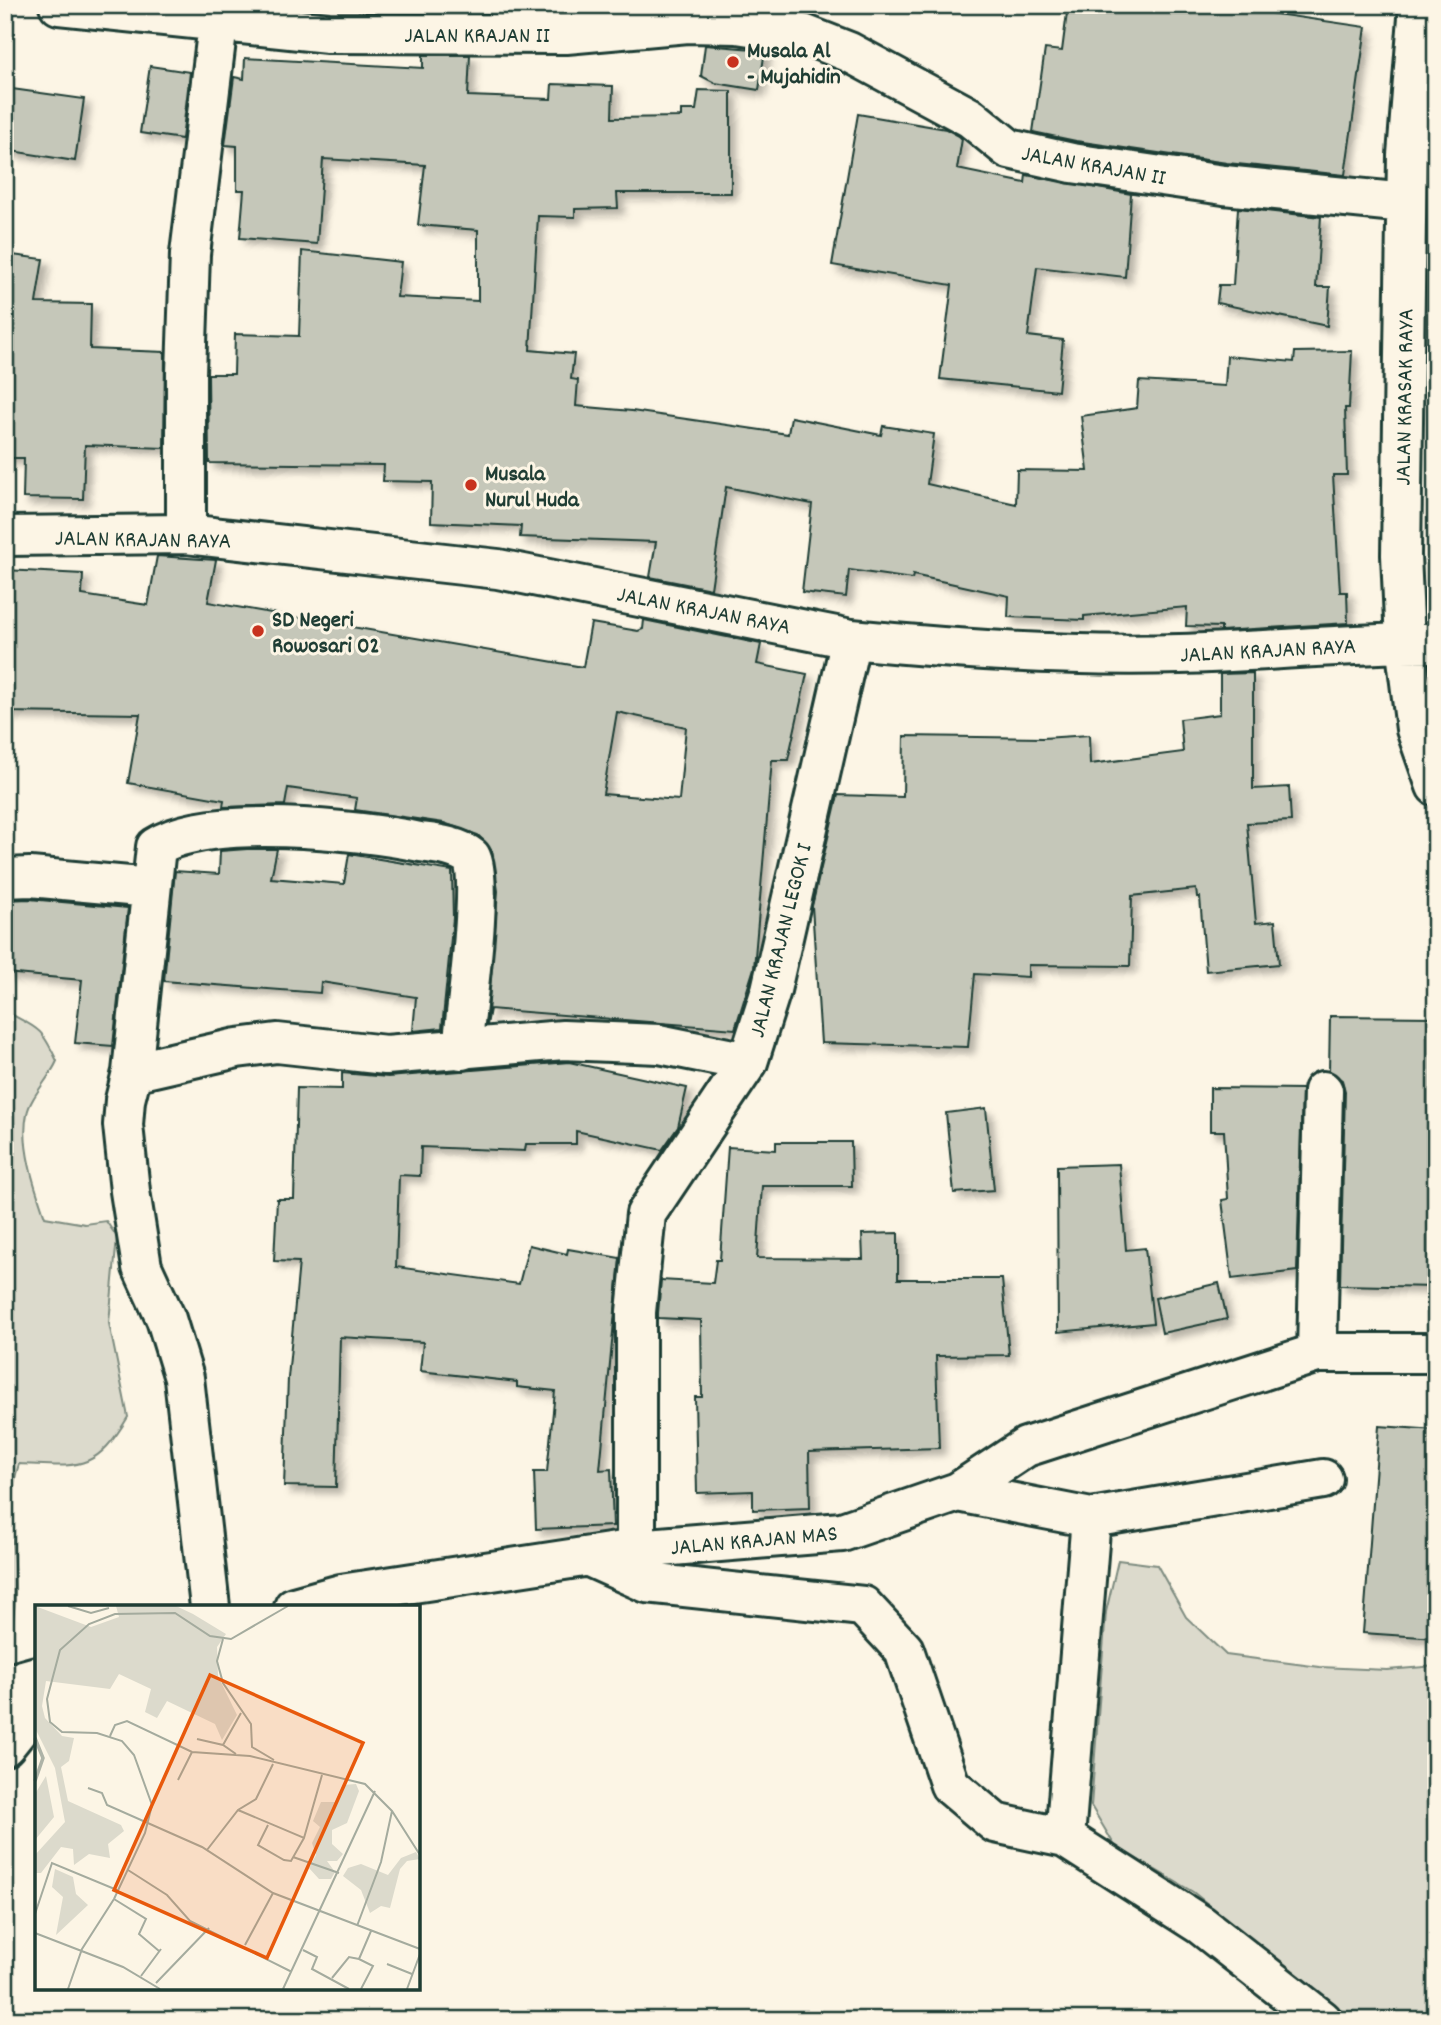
<svg xmlns="http://www.w3.org/2000/svg" width="1441" height="2025" font-family="Dekko,sans-serif">
	<defs>
		<filter id="shadow"><feDropShadow dx="6" dy="6" stdDeviation="3.5" flood-color="#0004"/></filter>
	</defs>
	<rect width="100%" height="100%" fill="#fcf5e5"/>
	<filter id="ink" filterUnits="userSpaceOnUse"><feTurbulence type="fractalNoise" baseFrequency=".0143" numOctaves="2"/><feDisplacementMap in="SourceGraphic" scale="14" xChannelSelector="R" yChannelSelector="G"/><feConvolveMatrix kernelMatrix="1 2 1 2 8 2 1 2 1" color-interpolation-filters="sRGB"/></filter>
	<g filter="url(#ink)">
		<path fill="#dcdacc" stroke="#7e8c80" stroke-width="2" d="M5 1011C38 1029 40 1025 57 1061 50 1078 30 1097 27 1114 20 1145 35 1188 45 1217L85 1224 106 1221 117 1237 109 1323 128 1417C94 1474 77 1466 19 1464 0 1519 24 1574 11 1629L5 1632Z
			M1118 1560 1157 1565 1186 1617 1226 1655 1320 1667 1387 1670 1436 1666V2020H1351L1193 1892 1115 1846 1091 1806 1106 1612Z"/>
		<path fill="#c5c7b9" stroke="#1f3d34" stroke-width="2" fill-rule="evenodd" filter="url(#shadow)" d="M1068 5H1244L1243 9 1366 27 1345 175 1227 163 1076 141 1033 132 1045 49 1062 51Z
			M705 45 765 50 759 90 715 83 701 76Z
			M423 55H470L468 96 551 99 552 84 613 86 612 118 681 117V110H696L699 90 731 91V193H617L618 208 575 209V217L538 216 530 350 574 354 571 379 578 380 576 406 632 411 788 434 791 417 881 435 883 426 934 434 927 484 1016 504 1017 470 1088 471 1081 416 1137 408 1139 381 1225 386 1227 356 1294 362 1295 352 1352 351 1349 408H1345L1347 475H1333L1340 592H1347L1348 623 1221 631V627L1186 626 1187 607 1084 616V620L1008 617 1009 596 913 575 912 579 849 570 846 597 802 592 812 504 726 487 711 589 650 577 656 542 520 537 521 526 431 522 432 482 383 481 384 465 209 463 208 374H234L235 334 299 336 302 251 401 262 397 297 478 301V230L418 225 425 165 323 159 317 244 240 238 244 190H237V146L225 145 234 77 244 79 245 58 423 68Z
			M150 66 190 72 182 139 140 133Z
			M5 88 84 99 75 161 5 150Z
			M858 114 946 129 959 136 962 139 957 169 1025 183 1026 175 1131 194 1125 277 1037 267 1028 336 1063 340 1058 391 940 379 952 285 832 265Z
			M1238 208 1321 217 1316 287H1330L1327 326 1217 303 1219 285H1233Z
			M5 254 43 259 36 303 91 304 90 349 165 352 164 448 85 445 83 499 23 498 24 458H5Z
			M157 556 216 560 208 602 583 667 591 623 638 631 643 629 644 620 761 644 757 664 807 674 788 760H772L754 968 735 1029 490 1009 487 1025 498 891 492 851 478 835 444 823 355 810 357 798 288 788 285 805 223 807 224 800 128 783 140 714 5 712V570L83 574 82 595 148 605ZM617 712 686 727 679 800 603 794Z
			M1253 673V789L1289 787 1291 821 1247 823 1256 923 1275 921 1279 964 1206 971 1200 897H1197L1196 889 1132 896 1130 966 1028 965V977L975 974 968 1047 821 1043 812 906 838 795 903 797 904 736 1043 738 1089 735 1090 764 1183 752 1180 719 1220 714V674Z
			M247 849H277L271 878 344 884 349 854 452 871 453 918 442 1028 413 1031 416 997 321 982 320 993 164 981 175 871 219 874 220 851Z
			M29 899 128 908 113 1046 75 1043 82 980 5 973 6 900Z
			M1330 1016 1436 1017V1287L1340 1285 1345 1091 1342 1080 1329 1071Z
			M569 1062 687 1088 678 1127 662 1150 576 1131V1144H526L525 1151 421 1147 420 1176 399 1175 396 1267 519 1284 529 1245 567 1254 568 1249 620 1258 600 1470 611 1469 613 1526 536 1529 534 1472H547L555 1391 517 1387V1382L420 1371 423 1342 340 1337 336 1487 284 1486 288 1378 299 1262 274 1261 277 1199H294L297 1088 342 1089V1073L388 1077Z
			M1210 1088 1302 1089 1297 1271 1232 1279 1222 1200 1228 1199 1224 1131H1210Z
			M986 1108 994 1190 954 1193 946 1113Z
			M776 1142H851L852 1186H762L757 1258 863 1259 862 1234 898 1233V1279H1002L1009 1355 936 1356 939 1448 809 1452 810 1508 753 1510V1491L697 1493 695 1397H702L701 1320 658 1318V1313L661 1280 713 1283 716 1260H720L728 1147 776 1150Z
			M1119 1164 1126 1250 1145 1248 1153 1323 1058 1332 1057 1166Z
			M1219 1283 1227 1319 1162 1333 1155 1298Z
			M1379 1426 1436 1430V1638L1363 1633Z"/>
		<g fill="none" stroke-linecap="round" stroke-linejoin="round">
			<g stroke="#1f3d34" stroke-width="44">
				<path id="minor" d="M59 5 328 33 566 34 688 23 737 24 803 34 849 52 971 118 1009 149 1072 163 1224 185 1406 203
					M1419 5 1407 155 1401 555 1405 643 1416 729 1436 786
					M186 534V373L190 254 218 24
					M5 536 186 534 498 569 851 639C960 650 1071 657 1180 654 1266 652 1351 642 1436 643
					M5 878 30 877 151 888
					M132 1072 156 847C206 813 361 830 420 842 436 844 458 846 471 857 485 882 465 1014 462 1050
					M1317 1353 1323 1091
					M958 1492 1091 1518 1323 1479
					M636 1549V1312L646 1214 748 1062 771 990 851 639
					M589 1557 647 1583 863 1606 904 1650 950 1785 995 1823 1065 1838 1201 1925 1322 2020
					M210 1607 184 1378 166 1319 142 1267 130 1191 123 1125 125 1100 132 1072 237 1048 277 1043 386 1055 563 1040 659 1044 748 1062
					M294 1607 341 1594 636 1549 842 1532 958 1492 1026 1447 1317 1353H1436
					M5 1685 37 1676
					M5 1746 37 1706
					M1065 1838 1091 1518"/>
			</g>
			<use href="#minor" stroke="#fcf5e5" stroke-width="38"/>
		</g>
	</g>
	<g fill="#c8321e" stroke="#fcf5e5" stroke-width="2.5">
		<circle cx="733" cy="62" r="7"/>
		<circle cx="471" cy="485" r="7"/>
		<circle cx="258" cy="631" r="7"/>
	</g>
	<g text-anchor="middle" stroke-width="6" stroke-linejoin="round" paint-order="stroke">
		<g font-size="23" fill="#1f3d34" stroke="#fcf5e5">
			<text x="477" y="42">JALAN KRAJAN II</text>
			<text transform="translate(1094 164) rotate(10)" y="8">JALAN KRAJAN II</text>
			<text transform="translate(1403 397) rotate(-89)" y="8">JALAN KRASAK RAYA</text>
			<text transform="translate(143 538) rotate(1)" y="8">JALAN KRAJAN RAYA</text>
			<text transform="translate(704 609) rotate(11)" y="8">JALAN KRAJAN RAYA</text>
			<text transform="translate(1268 649) rotate(-3)" y="8">JALAN KRAJAN RAYA</text>
			<text transform="translate(779 940) rotate(-76)" y="8">JALAN KRAJAN LEGOK I</text>
			<text transform="translate(754 1539) rotate(-5)" y="8">JALAN KRAJAN MAS</text>
		</g>
		<g font-size="23" font-weight="bold" fill="#1f3d34" stroke="#fcf5e5" text-anchor="start">
			<text x="747" y="57">Musala Al<tspan x="747" dy="26">- Mujahidin</tspan></text>
			<text x="485" y="480">Musala<tspan x="485" dy="26">Nurul Huda</tspan></text>
			<text x="272" y="626">SD Negeri<tspan x="272" dy="26">Rowosari 02</tspan></text>
		</g>
	</g>
	<g transform="translate(35 1605)">
		<rect width="385" height="385" fill="#fcf5e5"/>
		<path d="M0 1 56 22 84 12 81 1H141L158 9 191 29 182 42 183 71 202 110 187 135 180 119 132 96 122 113 110 107 116 84 84 69 75 84 11 76 7 101 10 113 27 131 39 133 34 156 26 162 33 196 86 220 89 226 73 239 75 253 54 249 39 260 38 244 26 242 6 268H0V250L30 217 20 163 0 123ZM11 171 19 212 0 235V189ZM321 179 324 186 312 218 297 225V239L308 249 302 256H292L300 267 296 274H284L274 263 281 250 277 238 285 222 278 216 286 197H300L308 180ZM381 247 385 254 372 256 365 264 355 303 346 301 335 308 326 285 308 271 313 263 326 259 353 270 366 253ZM20 264 38 272 41 289 53 300 21 330 28 292 17 282Z" fill="#dcdacc"/>
		<path fill="none" stroke="#aeb3a7" stroke-width="3.5" d="M0 133 8 153 0 176"/>
		<path fill="none" stroke="#a4ab9e" stroke-width="2" d="M33 1 56 8 74 3M188 34 182 56 188 78 216 119 217 142 239 155M75 131 80 120 92 116 157 147 215 151 330 179 357 206 385 250M162 134 188 140 201 149M188 140 206 108M143 175 157 147M53 183 67 188 72 200 167 242 238 288 385 344M203 205 269 233 287 170M233 220 223 240 249 255 256 256 269 233M172 245 203 205 221 194 238 159M258 252 304 268M93 265 132 290 155 316 257 367M79 294 111 314 104 329 124 346M0 309 17 258 82 285M322 321 346 257 357 206M0 328 88 362 125 384M210 340 238 288M268 345 282 352 277 364 314 384M324 354 336 326M352 359 377 369M106 371 126 344M297 373 314 352 324 354 338 361 326 384M121 378 174 323M33 384 47 344 79 294 110 228 117 200 99 150 87 136 62 128 27 127 15 117 12 94 25 45 54 19 80 9 140 8 175 31 196 34 253 1M248 384 340 186M372 384 385 349"/>
		<path fill="#e8590c" fill-opacity="0.15" stroke="#e8590c" stroke-width="3.5" d="M175 70 328 138 232 353 79 285Z"/>
		<rect width="385" height="385" fill="none" stroke="#1f3d34" stroke-width="3.5"/>
	</g>
	<rect width="1441" height="2025" fill="none" stroke="#fcf5e5" stroke-width="28"/>
	<rect x="14" y="14" width="1413" height="1997" fill="none" stroke="#1f3d34" stroke-width="2.5" filter="url(#ink)"/>
</svg>
